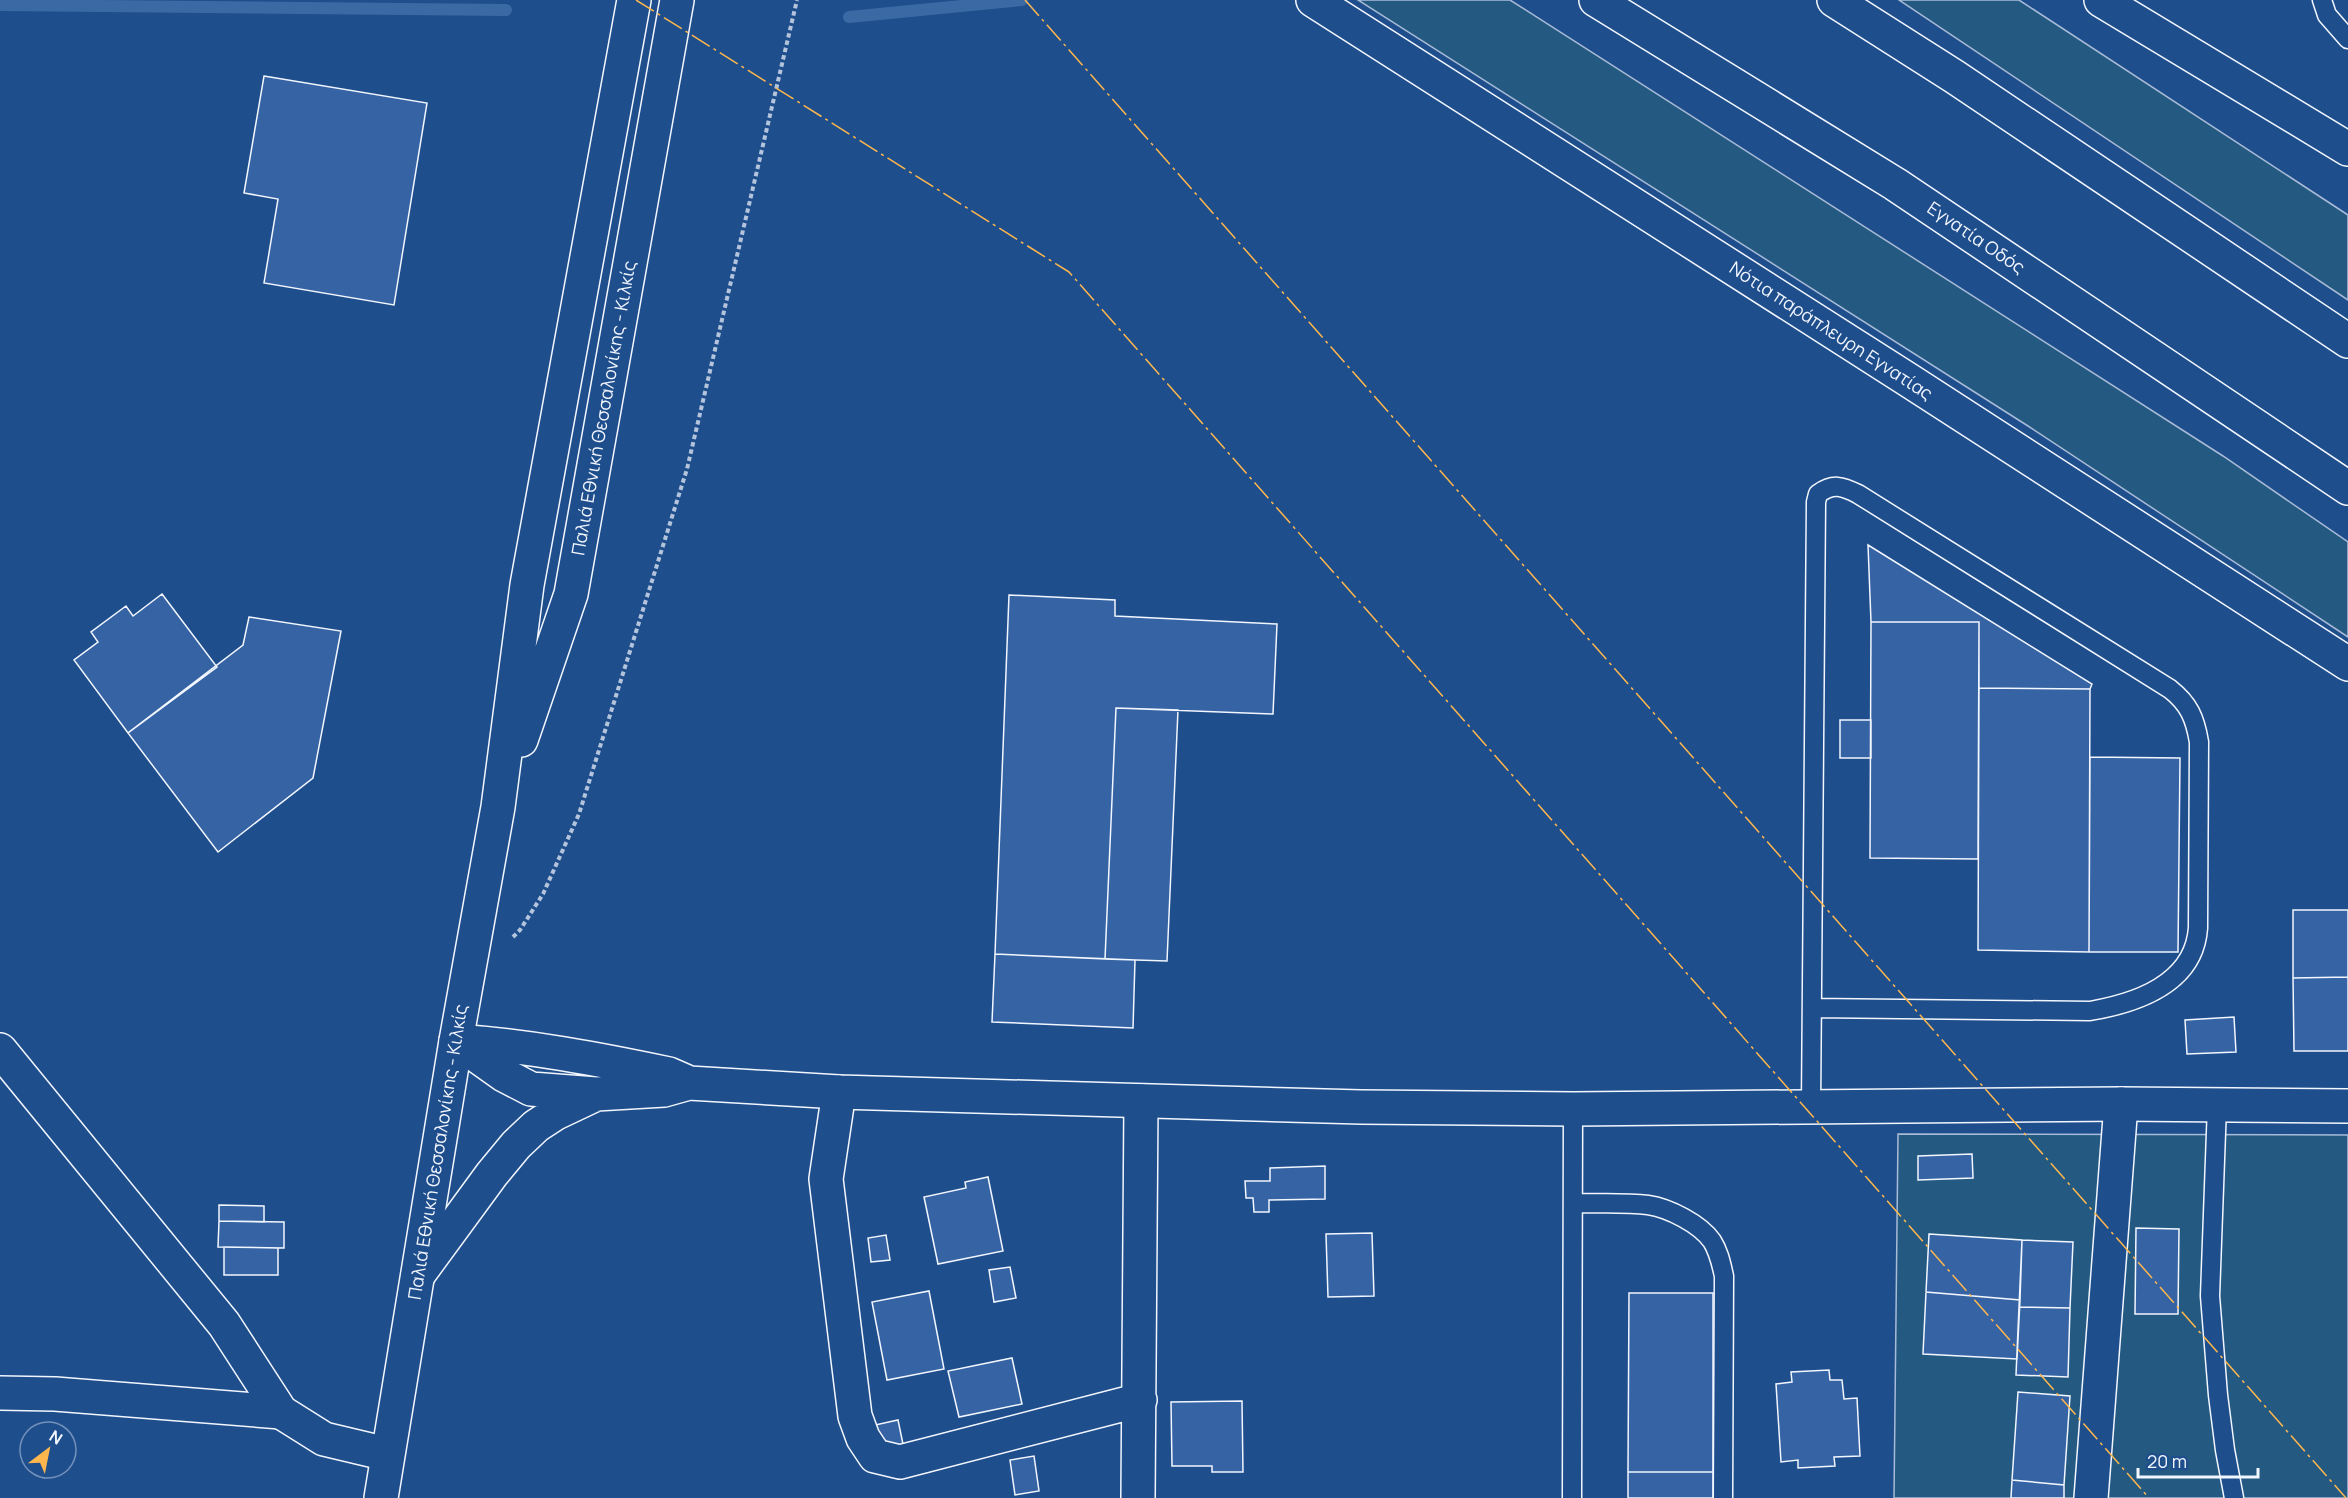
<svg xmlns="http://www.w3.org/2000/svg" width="2348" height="1498" font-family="Manrope,sans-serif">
	<rect width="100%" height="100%" fill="#1f4e8c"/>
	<path fill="#245a82" stroke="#a8bbd7" stroke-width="1.5" d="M1358 0H1510L2223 456 2348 542V637L2028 426Z
		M1899 0H2019L2348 215V300Z
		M1898 1134 2348 1135V1498H1894Z"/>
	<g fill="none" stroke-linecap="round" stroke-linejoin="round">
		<path stroke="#3b69a3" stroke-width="12" d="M0 5 506 10
			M849 17 1022 0"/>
	</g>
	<path fill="#3563a3" stroke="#f2f6ff" stroke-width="1.5" d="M264 76 427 103 394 305 264 283 278 199 244 193Z
		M1868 545 2092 684 2090 689 1979 688V622H1871Z
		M162 594 217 667 128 733 74 660 98 642 91 632 126 606 133 616Z
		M1009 595 1115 600V616L1277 624 1273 714 1116 708 1105 959 995 954Z
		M249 617 341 631 313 778 218 852 128 733 243 645Z
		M1871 622H1979L1978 859 1870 858Z
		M1979 688 2090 689 2089 952 1978 950Z
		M1116 708 1178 710 1167 961 1105 959Z
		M1840 720H1871V758H1840Z
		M2090 757 2180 758 2178 952H2089Z
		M2293 910H2348V977L2293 978Z
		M995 954 1135 960 1133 1028 992 1022Z
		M2348 977V1051H2294L2293 978Z
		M2234 1017 2236 1052 2187 1054 2185 1020Z
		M1972 1154 1973 1178 1918 1180V1156Z
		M1325 1166V1199L1269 1200V1212H1254L1253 1198H1246L1245 1181H1270V1168Z
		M988 1177 1003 1251 938 1264 924 1197 966 1188 965 1182Z
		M219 1205 264 1206V1222L219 1221Z
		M219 1221 284 1222V1248L218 1247Z
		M2136 1228 2179 1229 2178 1314H2135Z
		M1372 1233 1374 1296 1328 1297 1326 1234Z
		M1929 1234 2022 1240 2020 1300 1926 1292Z
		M886 1235 890 1260 871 1262 868 1238Z
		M2022 1240 2073 1242 2070 1308 2019 1307Z
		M224 1247 278 1248V1275H224Z
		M1010 1267 1016 1298 994 1302 989 1270Z
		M929 1291 944 1369 887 1380 872 1302Z
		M1926 1292 2020 1300 2017 1359 1923 1354Z
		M1629 1293H1713V1472H1628Z
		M2019 1307 2070 1308 2068 1377 2016 1375Z
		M1012 1358 1022 1404 959 1417 948 1371Z
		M1829 1370 1830 1380H1842L1844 1399 1857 1398 1860 1456 1834 1457 1835 1466 1798 1468V1460L1781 1462 1776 1384 1792 1382 1791 1372Z
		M2018 1392 2070 1396 2064 1485 2012 1480Z
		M1242 1401 1243 1472H1212V1466H1172L1171 1402Z
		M898 1420 904 1449 881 1454 875 1425Z
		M1034 1456 1039 1491 1015 1495 1010 1460Z
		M1628 1472H1713V1498H1628Z
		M2012 1480 2064 1485V1498H2011Z"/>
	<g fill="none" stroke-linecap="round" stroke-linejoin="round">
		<g stroke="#f2f6ff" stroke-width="21">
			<path id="service" d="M2322 0 2327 15 2348 39
				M2217 1105 2210 1296 2218 1395 2225 1450 2234 1498
				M1811 1106 1816 502 1818 494C1833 483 1842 486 1858 494L2170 689C2189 704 2195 718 2199 742L2198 928C2194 984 2137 1003 2090 1011L1813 1008
				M1573 1203C1598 1204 1624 1202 1648 1205 1669 1208 1700 1224 1712 1241 1719 1252 1721 1263 1724 1276L1723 1498
				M1572 1498 1573 1109"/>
		</g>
		<g stroke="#f2f6ff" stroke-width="36">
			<path id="minor" d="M839 1092 826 1179 855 1416 863 1438 875 1456 900 1462 1140 1400
				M0 1393 55 1394 281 1412
				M1138 1498 1141 1101
				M2091 1498 2121 1104"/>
		</g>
		<g stroke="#f2f6ff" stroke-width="36">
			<path id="tertiary" d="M1313 0 1910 381 2348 664
				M2101 0 2348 149
				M456 1041 504 1075 531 1089 596 1094 664 1090 689 1083 839 1092 1361 1107 1573 1109 2121 1104 2348 1106
				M456 1041C528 1046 598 1059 669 1074L685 1081
				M0 1050 224 1324 281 1412 324 1439 387 1454
				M418 1275 492 1174 516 1145 536 1126 556 1113 594 1095"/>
		</g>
		<g stroke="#f2f6ff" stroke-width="36">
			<path id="secondary" d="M521 740 571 594 677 0
				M381 1498 456 1041 498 807 527 585 634 0"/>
		</g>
		<g stroke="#f2f6ff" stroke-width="36">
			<path id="motorway" d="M1596 0 1895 184 2348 488
				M1834 0 1955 77 2348 341"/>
		</g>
		<path stroke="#b3c4dc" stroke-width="4" stroke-dasharray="4.5 3" stroke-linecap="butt" d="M513 937 520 930 543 894 579 814 687 469 797 0"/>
		<use href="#service" stroke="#1f4e8c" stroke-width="18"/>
		<use href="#minor" stroke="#1f4e8c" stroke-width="33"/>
		<use href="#tertiary" stroke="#1f4e8c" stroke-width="33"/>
		<use href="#secondary" stroke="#1f4e8c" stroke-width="33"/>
		<use href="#motorway" stroke="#1f4e8c" stroke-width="33"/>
		<path stroke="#ffb74d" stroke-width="1.5" stroke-dasharray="21 4.5 3 4.5" stroke-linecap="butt" d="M636 0 1069 272 2149 1498
			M1025 0 2346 1498"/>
	</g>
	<g text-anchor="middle" stroke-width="4.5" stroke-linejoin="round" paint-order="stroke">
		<g font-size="18" fill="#f2f6ff" stroke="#1f4e8c">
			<text transform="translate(1976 238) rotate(34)" y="6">Εγνατία Οδός</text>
			<text transform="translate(1831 331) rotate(33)" y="6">Νότια παράπλευρη Εγνατίας</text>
			<text transform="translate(604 408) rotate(-80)" y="6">Παλιά Εθνική Θεσσαλονίκης - Κιλκίς</text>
			<text transform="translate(438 1152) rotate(-81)" y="6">Παλιά Εθνική Θεσσαλονίκης - Κιλκίς</text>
		</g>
	</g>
	<g transform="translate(48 1450) rotate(32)"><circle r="28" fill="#1f4e8c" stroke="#7391ba" stroke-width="1.5"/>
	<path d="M0-4.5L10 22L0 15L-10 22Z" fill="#ffb74d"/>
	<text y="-9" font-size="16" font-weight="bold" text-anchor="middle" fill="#f2f6ff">N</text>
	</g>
	<path d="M2138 1468v9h120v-9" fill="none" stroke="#f2f6ff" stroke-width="3"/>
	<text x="2147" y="1468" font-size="18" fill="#f2f6ff" stroke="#1f4e8c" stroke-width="4.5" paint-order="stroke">20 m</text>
</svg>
